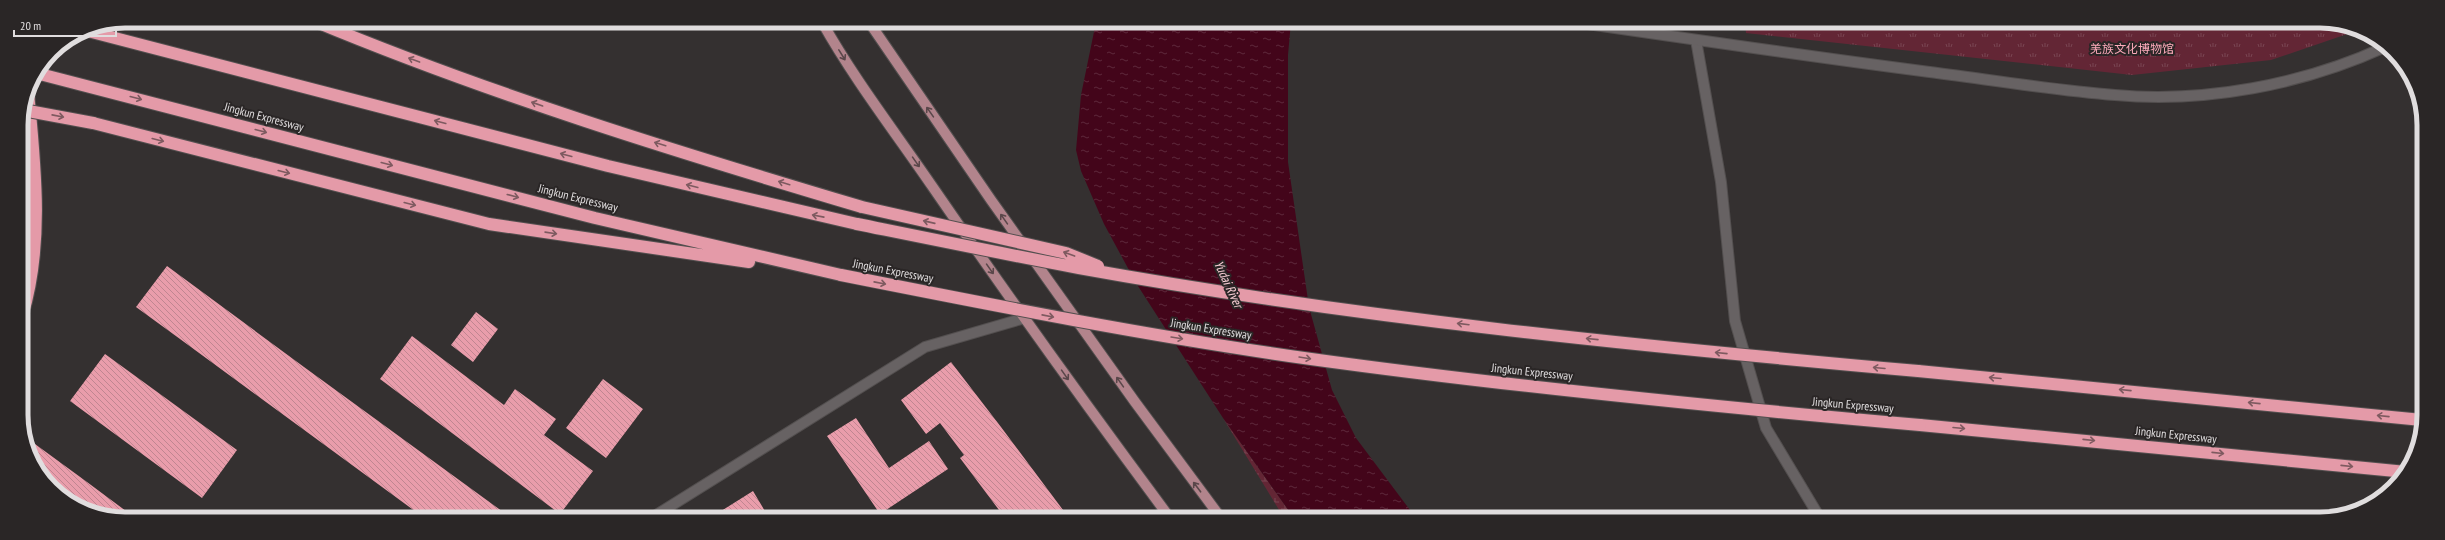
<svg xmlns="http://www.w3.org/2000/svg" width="2445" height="540" font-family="'PT Sans Narrow','Noto Sans SC',sans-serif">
	<defs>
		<pattern id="wetland-marsh" width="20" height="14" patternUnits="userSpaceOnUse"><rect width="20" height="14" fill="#632635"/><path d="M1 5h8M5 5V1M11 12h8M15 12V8" fill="none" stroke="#794552"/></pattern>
		<pattern id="park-tufts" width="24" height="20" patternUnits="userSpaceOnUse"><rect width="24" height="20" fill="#632635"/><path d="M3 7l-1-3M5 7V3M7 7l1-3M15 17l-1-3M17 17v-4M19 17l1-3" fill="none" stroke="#794552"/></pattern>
		<pattern id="water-ripples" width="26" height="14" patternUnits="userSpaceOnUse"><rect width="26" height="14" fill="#43051a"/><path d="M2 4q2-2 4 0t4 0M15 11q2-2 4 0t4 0" fill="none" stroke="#5e293b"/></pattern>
		<pattern id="building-back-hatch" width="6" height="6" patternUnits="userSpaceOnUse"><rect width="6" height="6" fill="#e99dab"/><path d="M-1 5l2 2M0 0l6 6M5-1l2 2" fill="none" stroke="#c08691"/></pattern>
	</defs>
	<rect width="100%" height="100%" fill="#343030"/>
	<path fill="url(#wetland-marsh)" d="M1223 418 1294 518H1284Z"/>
	<path fill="url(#park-tufts)" d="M1745 22 2340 23 2356 31 2271 60 2132 75 1746 33Z"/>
	<path fill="url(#water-ripples)" d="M1096 22H1291L1288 55V162L1309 307 1332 390 1356 438 1416 518H1294L1223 418 1136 283 1104 224 1081 171 1076 150 1081 95Z"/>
	<path fill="url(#building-back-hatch)" d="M167 266 304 367 510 517H423L180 339 136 307Z
		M476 312 498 329 473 362 451 345Z
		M412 336 504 405 515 389 556 419 544 435 593 471 560 514 380 379Z
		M105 354 237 450 202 498 70 401Z
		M951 362 1001 427 1069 518H1005L960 458 964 455 940 423 926 434 901 400Z
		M603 379 643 409 606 458 566 428Z
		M856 418 889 468 929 441 948 469 880 514 827 436Z
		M35 444 87 482 134 517H105L52 489 31 450Z
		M753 491 769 518H710Z
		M943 511 947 518H932Z"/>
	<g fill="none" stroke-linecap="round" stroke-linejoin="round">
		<g stroke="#534f4f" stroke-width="12">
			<path id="minor" d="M1696 40 1721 182 1735 321 1766 428 1820 518
				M653 517 925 347 1025 318"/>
		</g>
		<g stroke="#534f4f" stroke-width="12">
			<path id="tertiary" d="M1574 22C1690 39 1806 56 1922 71 1986 79 2050 90 2115 95 2205 103 2302 85 2385 47"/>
		</g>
		<g stroke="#534f4f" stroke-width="12">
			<path id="primary" d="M822 22C854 79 895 132 932 186 1009 298 1089 409 1170 518
				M869 22 991 200 1135 402 1221 518"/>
		</g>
		<g stroke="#534f4f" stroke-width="14">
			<path id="motorway" d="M314 21C492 95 677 152 862 207
				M84 30 608 166 857 224
				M36 73 595 218 841 275
				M93 123 489 224 749 262
				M22 316C44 245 35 165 28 92
				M1918 371 2422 420
				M1920 425 2406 472"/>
		</g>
		<use href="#minor" stroke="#676263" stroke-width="10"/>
		<use href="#tertiary" stroke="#676263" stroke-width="10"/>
		<use href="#primary" stroke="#b2848c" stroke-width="10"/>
		<use href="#motorway" stroke="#e49aa8" stroke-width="12"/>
		<g stroke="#534f4f" stroke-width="14" stroke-linecap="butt">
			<path id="motorway-bridge" d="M23 110 93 123
				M862 207 1066 253 1098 266
				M857 224C931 239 1004 254 1079 268 1355 318 1637 346 1918 371
				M841 275C997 306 1153 337 1311 359 1513 387 1717 407 1920 425"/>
		</g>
		<use href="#motorway-bridge" stroke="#e49aa8" stroke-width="12"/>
	</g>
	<defs><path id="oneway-shaft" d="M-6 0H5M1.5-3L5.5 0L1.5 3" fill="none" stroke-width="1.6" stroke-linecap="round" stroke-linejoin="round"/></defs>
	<g stroke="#5a474a">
		<use href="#oneway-shaft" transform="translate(842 55) rotate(58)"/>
		<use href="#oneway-shaft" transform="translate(930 112) rotate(-125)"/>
		<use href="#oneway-shaft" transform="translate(916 162) rotate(55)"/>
		<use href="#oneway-shaft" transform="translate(1004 219) rotate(-125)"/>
		<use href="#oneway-shaft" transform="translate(990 269) rotate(55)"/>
		<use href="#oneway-shaft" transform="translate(1065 375) rotate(55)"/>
		<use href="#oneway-shaft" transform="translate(1120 382) rotate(-125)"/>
		<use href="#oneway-shaft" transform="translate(1197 487) rotate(-127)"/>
	</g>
	<g stroke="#7e5a60">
		<use href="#oneway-shaft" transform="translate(414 60) rotate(-160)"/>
		<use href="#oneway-shaft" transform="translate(136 98) rotate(15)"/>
		<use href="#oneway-shaft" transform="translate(537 104) rotate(-161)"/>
		<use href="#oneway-shaft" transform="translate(58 116) rotate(11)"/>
		<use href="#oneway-shaft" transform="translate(440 122) rotate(-165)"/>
		<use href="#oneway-shaft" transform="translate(261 131) rotate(15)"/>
		<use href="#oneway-shaft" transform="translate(158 140) rotate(14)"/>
		<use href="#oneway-shaft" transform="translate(660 144) rotate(-163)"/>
		<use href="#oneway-shaft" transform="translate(566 155) rotate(-165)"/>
		<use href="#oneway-shaft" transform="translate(387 164) rotate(15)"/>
		<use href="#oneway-shaft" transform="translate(284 172) rotate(14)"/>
		<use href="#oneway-shaft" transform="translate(784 183) rotate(-163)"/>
		<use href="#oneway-shaft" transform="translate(692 186) rotate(-166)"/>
		<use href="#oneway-shaft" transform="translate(513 196) rotate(15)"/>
		<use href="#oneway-shaft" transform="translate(410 204) rotate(14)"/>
		<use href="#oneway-shaft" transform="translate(818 216) rotate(-169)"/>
		<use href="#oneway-shaft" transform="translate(929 222) rotate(-167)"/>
		<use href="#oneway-shaft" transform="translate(551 233) rotate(8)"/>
		<use href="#oneway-shaft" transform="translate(1069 254) rotate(-160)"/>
		<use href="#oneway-shaft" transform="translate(880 283) rotate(11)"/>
		<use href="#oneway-shaft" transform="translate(1048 316) rotate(11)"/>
		<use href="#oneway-shaft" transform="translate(1463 324) rotate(-173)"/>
		<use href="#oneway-shaft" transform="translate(1177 338) rotate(9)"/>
		<use href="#oneway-shaft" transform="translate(1592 339) rotate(-174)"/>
		<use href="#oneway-shaft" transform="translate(1721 353) rotate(-174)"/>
		<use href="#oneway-shaft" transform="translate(1305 358) rotate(9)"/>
		<use href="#oneway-shaft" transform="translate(1879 368) rotate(-175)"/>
		<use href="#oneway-shaft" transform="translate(1995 378) rotate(-175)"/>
		<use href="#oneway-shaft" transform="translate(2125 390) rotate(-174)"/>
		<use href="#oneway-shaft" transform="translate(2254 403) rotate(-174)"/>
		<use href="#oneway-shaft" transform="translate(2383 416) rotate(-174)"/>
		<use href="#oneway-shaft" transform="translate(1959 428) rotate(5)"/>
		<use href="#oneway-shaft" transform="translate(2089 440) rotate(6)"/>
		<use href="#oneway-shaft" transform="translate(2218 453) rotate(6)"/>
		<use href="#oneway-shaft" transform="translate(2347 466) rotate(6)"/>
	</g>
	<g text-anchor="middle" stroke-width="4" stroke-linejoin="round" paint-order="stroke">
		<g font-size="12" fill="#feabbb" stroke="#2a2626">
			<text x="2132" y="53">羌族文化博物馆</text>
		</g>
		<g font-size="12" fill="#e0ddde" stroke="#2a2626">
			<text transform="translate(264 117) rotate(15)" y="4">Jingkun Expressway</text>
			<text transform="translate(578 198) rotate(14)" y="4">Jingkun Expressway</text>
			<text transform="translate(893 271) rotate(11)" y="4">Jingkun Expressway</text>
			<text transform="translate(1211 329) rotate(9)" y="4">Jingkun Expressway</text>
			<text transform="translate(1532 372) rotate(6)" y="4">Jingkun Expressway</text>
			<text transform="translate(1853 405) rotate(5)" y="4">Jingkun Expressway</text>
			<text transform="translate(2176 435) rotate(6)" y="4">Jingkun Expressway</text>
		</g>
		<g font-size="13" font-style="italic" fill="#f8cdd4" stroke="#2a2626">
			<text transform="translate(1229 284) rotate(65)" y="5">Yudai River</text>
		</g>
	</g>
	<path d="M0 0H2445V540H0ZM125 28H2320A97 97 0 0 1 2417 125V415A97 97 0 0 1 2320 512H125A97 97 0 0 1 28 415V125A97 97 0 0 1 125 28Z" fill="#2a2626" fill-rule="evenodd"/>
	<path fill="none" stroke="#e0ddde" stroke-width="5" d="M125 28H2320A97 97 0 0 1 2417 125V415A97 97 0 0 1 2320 512H125A97 97 0 0 1 28 415V125A97 97 0 0 1 125 28Z"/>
	<path d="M14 30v6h102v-6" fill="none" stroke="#e0ddde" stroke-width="2"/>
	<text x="20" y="30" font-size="12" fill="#e0ddde" stroke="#2a2626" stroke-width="3" paint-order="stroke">20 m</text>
</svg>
